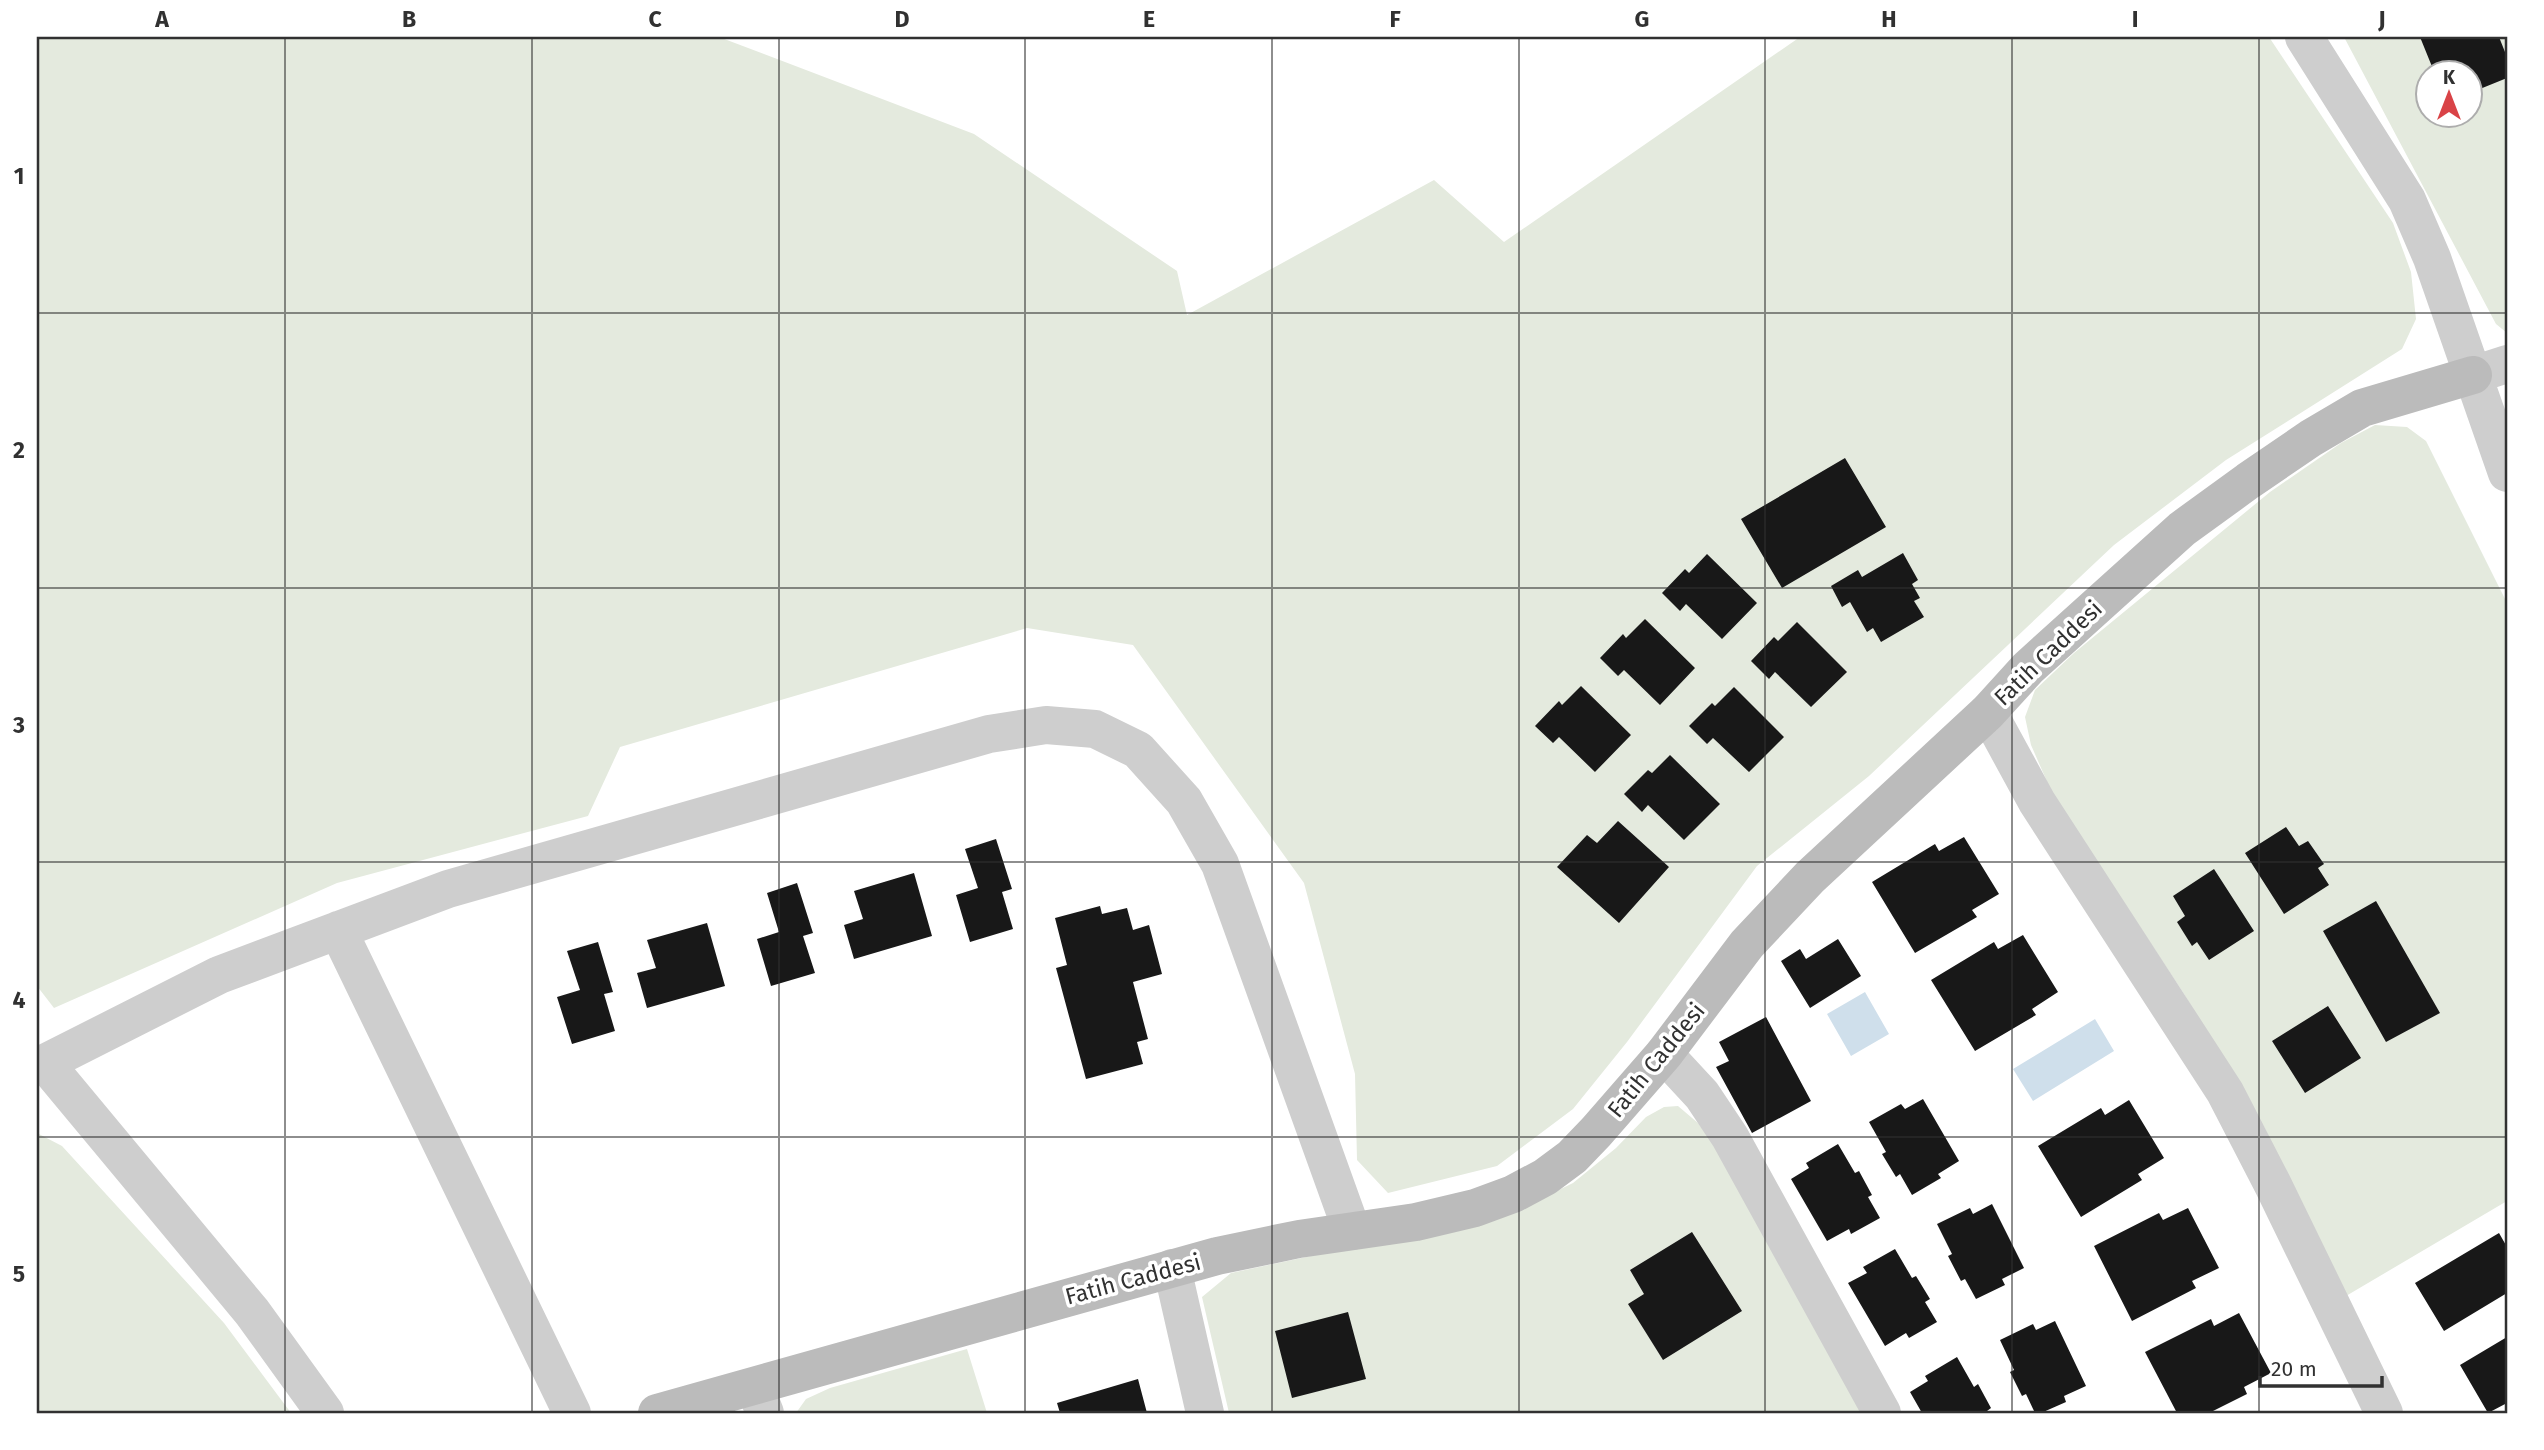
<svg xmlns="http://www.w3.org/2000/svg" width="2544" height="1450" font-family="'Fira Sans',sans-serif">
	<rect width="100%" height="100%" fill="#fff"/>
	<path fill="#e4eade" fill-rule="evenodd" d="M37 37H719L974 134 1177 271 1187 315 1434 180 1504 242 1800 37H2269L2393 223 2411 272 2416 319 2402 349 2226 460 2114 545 1869 776 1757 866 1627 1042 1573 1109 1497 1166 1388 1193 1357 1160 1355 1074 1304 883 1133 645 1027 628 620 747 588 816 337 883 54 1008 37 986Z
		M2344 37H2507V333L2496 324ZM2428 74H2470V116H2428Z
		M2375 425 2407 427 2426 441 2507 603V1201L2346 1296 2264 1127 2184 994 2052 793 2031 745 2025 717 2035 690 2074 653 2270 492 2341 443Z
		M1678 1106 1698 1123 1719 1151 1862 1413H1229L1202 1297 1231 1273 1512 1213 1573 1183 1616 1148 1646 1117 1664 1107Z
		M37 1133 62 1146 224 1323 291 1413H37Z
		M967 1349 987 1413H796L806 1399 830 1388Z"/>
	<path fill="#cfdfeb" d="M1865 992 1889 1034 1851 1056 1827 1014Z
		M2095 1019 2114 1051 2033 1101 2013 1069Z"/>
	<path fill="#181818" d="M2420 37H2499L2507 57V78L2470 93V74H2435Z
		M1845 458 1886 527 1782 588 1741 519Z
		M1903 553 1918 580 1912 584 1920 598 1914 601 1924 617 1881 642 1873 628 1867 632 1850 602 1842 607 1831 586 1858 570 1862 577Z
		M1707 554 1757 603 1722 639 1686 604 1680 611 1662 593 1685 569 1689 573Z
		M1645 619 1695 668 1660 705 1624 670 1618 676 1600 658 1623 634 1626 638Z
		M1797 622 1847 672 1811 707 1775 672 1769 679 1751 661 1774 637 1778 641Z
		M1581 686 1631 735 1595 772 1559 737 1553 743 1535 726 1559 701 1562 705Z
		M1734 687 1784 737 1749 772 1713 738 1707 744 1689 726 1712 703 1715 706Z
		M1670 755 1720 804 1684 840 1648 805 1642 812 1624 794 1648 770 1652 773Z
		M1618 821 1669 867 1619 923 1557 867 1587 835 1597 843Z
		M2286 827 2299 846 2308 841 2324 864 2318 868 2329 885 2284 914 2245 853Z
		M1964 837 1999 894 1972 910 1977 917 1915 953 1872 882 1935 844 1939 851Z
		M996 839 1012 889 1002 892 1013 929 970 942 956 895 978 888 965 849Z
		M2214 869 2254 931 2209 960 2197 942 2192 946 2177 922 2185 916 2173 896Z
		M914 873 932 936 854 959 844 925 863 919 854 891Z
		M797 883 813 933 803 936 815 973 771 986 757 939 779 932 767 893Z
		M2376 901 2440 1013 2386 1042 2323 931Z
		M1100 906 1102 914 1127 908 1133 930 1149 925 1162 974 1133 982 1148 1039 1137 1042 1143 1064 1086 1079 1056 968 1067 965 1055 918Z
		M707 923 725 986 647 1008 637 973 656 968 647 940Z
		M2023 935 2058 992 2032 1009 2036 1015 1975 1051 1931 980 1994 942 1998 949Z
		M1838 939 1861 976 1810 1008 1781 961 1800 949 1806 959Z
		M598 942 613 992 604 994 615 1031 572 1044 557 997 580 990 567 951Z
		M2328 1006 2361 1058 2305 1093 2272 1041Z
		M1766 1017 1811 1101 1752 1133 1716 1067 1729 1061 1719 1042Z
		M1923 1099 1959 1161 1938 1174 1941 1178 1912 1195 1900 1174 1896 1177 1882 1154 1886 1152 1869 1122 1901 1104 1905 1109Z
		M2129 1100 2164 1158 2138 1174 2142 1180 2081 1217 2038 1146 2101 1108 2105 1115Z
		M1838 1144 1855 1173 1859 1171 1872 1195 1868 1197 1880 1218 1851 1234 1849 1229 1827 1241 1791 1179 1809 1168 1806 1163Z
		M1992 1204 2024 1268 2002 1279 2005 1285 1976 1299 1965 1279 1961 1281 1948 1256 1952 1254 1937 1224 1970 1208 1973 1214Z
		M2188 1208 2219 1268 2192 1281 2196 1288 2132 1321 2094 1246 2159 1213 2163 1220Z
		M1692 1232 1742 1311 1663 1360 1628 1304 1644 1294 1630 1270Z
		M2499 1233 2507 1247V1293L2444 1331 2415 1283Z
		M1895 1249 1912 1278 1916 1276 1930 1299 1925 1302 1937 1322 1909 1338 1906 1333 1885 1346 1848 1283 1867 1273 1863 1267Z
		M1348 1312 1366 1379 1292 1398 1275 1331Z
		M2239 1313 2271 1373 2244 1387 2247 1394 2209 1413H2177L2145 1352 2211 1319 2214 1326Z
		M2055 1321 2086 1386 2064 1396 2066 1402 2041 1413H2035L2026 1394 2022 1396 2010 1372 2014 1370 2000 1340 2033 1324 2036 1330Z
		M2507 1337V1403L2488 1413 2460 1365Z
		M1957 1357 1974 1387 1978 1384 1991 1408 1987 1411 1988 1413H1922L1910 1392 1928 1381 1925 1376Z
		M1138 1379 1147 1413H1060L1057 1403Z"/>
	<g fill="none" stroke-linecap="round" stroke-linejoin="round">
		<path stroke="#cecece" stroke-width="38" d="M2304 37 2407 200 2432 258 2507 473
			M2473 375 2507 364
			M1988 712 2037 802 2225 1092 2273 1185 2384 1413
			M338 930 572 1413
			M1664 1054 1702 1095 1730 1137 1882 1413
			M1172 1268 1205 1413
			M755 1388 765 1413
			M325 1413 252 1312 45 1063 219 975 448 889 989 734 1046 725 1095 729 1138 750 1184 801 1220 864 1352 1231"/>
		<path stroke="#bbb" stroke-width="38" d="M657 1413 1217 1256 1299 1239 1416 1222 1475 1208 1513 1194 1545 1177 1572 1157 1596 1132 1664 1054 1747 944 1810 877 1988 712 2028 668 2182 529 2248 481 2311 438 2362 408 2473 375"/>
	</g>
	<path fill="none" stroke="#313131" stroke-width="2" stroke-opacity="0.55" d="M285 37V1413M532 37V1413M779 37V1413M1025 37V1413M1272 37V1413M1519 37V1413M1765 37V1413M2012 37V1413M2259 37V1413M37 313H2507M37 588H2507M37 862H2507M37 1137H2507"/>
	<g text-anchor="middle" stroke-width="7" stroke-linejoin="round" paint-order="stroke">
		<g font-size="23" fill="#313131" stroke="#fff">
			<text transform="translate(2048 653) rotate(-44)" y="8">Fatih Caddesi</text>
			<text transform="translate(1656 1060) rotate(-51)" y="8">Fatih Caddesi</text>
			<text transform="translate(1133 1279) rotate(-15)" y="8">Fatih Caddesi</text>
		</g>
	</g>
	<rect width="2544" height="1450" fill="none" stroke="#ffffff" stroke-width="77"/>
	<g transform="translate(2449 94)"><circle r="33" fill="#ffffff" stroke="#adadad" stroke-width="2"/>
	<path d="M0-5L12 26L0 18L-12 26Z" fill="#d94347"/>
	<text y="-10" font-size="19" font-weight="bold" text-anchor="middle" fill="#313131">K</text>
	</g>
	<path d="M2260 1376v10h122v-10" fill="none" stroke="#313131" stroke-width="3.5"/>
	<text x="2271" y="1376" font-size="21" fill="#313131" stroke="#ffffff" stroke-width="5" paint-order="stroke">20 m</text>
	<rect x="38" y="38" width="2468" height="1374" fill="none" stroke="#313131" stroke-width="2.5"/>
	<g font-size="23" text-anchor="middle" font-weight="bold" fill="#313131">
		<text x="162" y="27">A</text>
		<text x="409" y="27">B</text>
		<text x="655" y="27">C</text>
		<text x="902" y="27">D</text>
		<text x="1149" y="27">E</text>
		<text x="1395" y="27">F</text>
		<text x="1642" y="27">G</text>
		<text x="1889" y="27">H</text>
		<text x="2135" y="27">I</text>
		<text x="2382" y="27">J</text>
		<text x="19" y="184">1</text>
		<text x="19" y="458">2</text>
		<text x="19" y="733">3</text>
		<text x="19" y="1008">4</text>
		<text x="19" y="1282">5</text>
	</g>
</svg>
